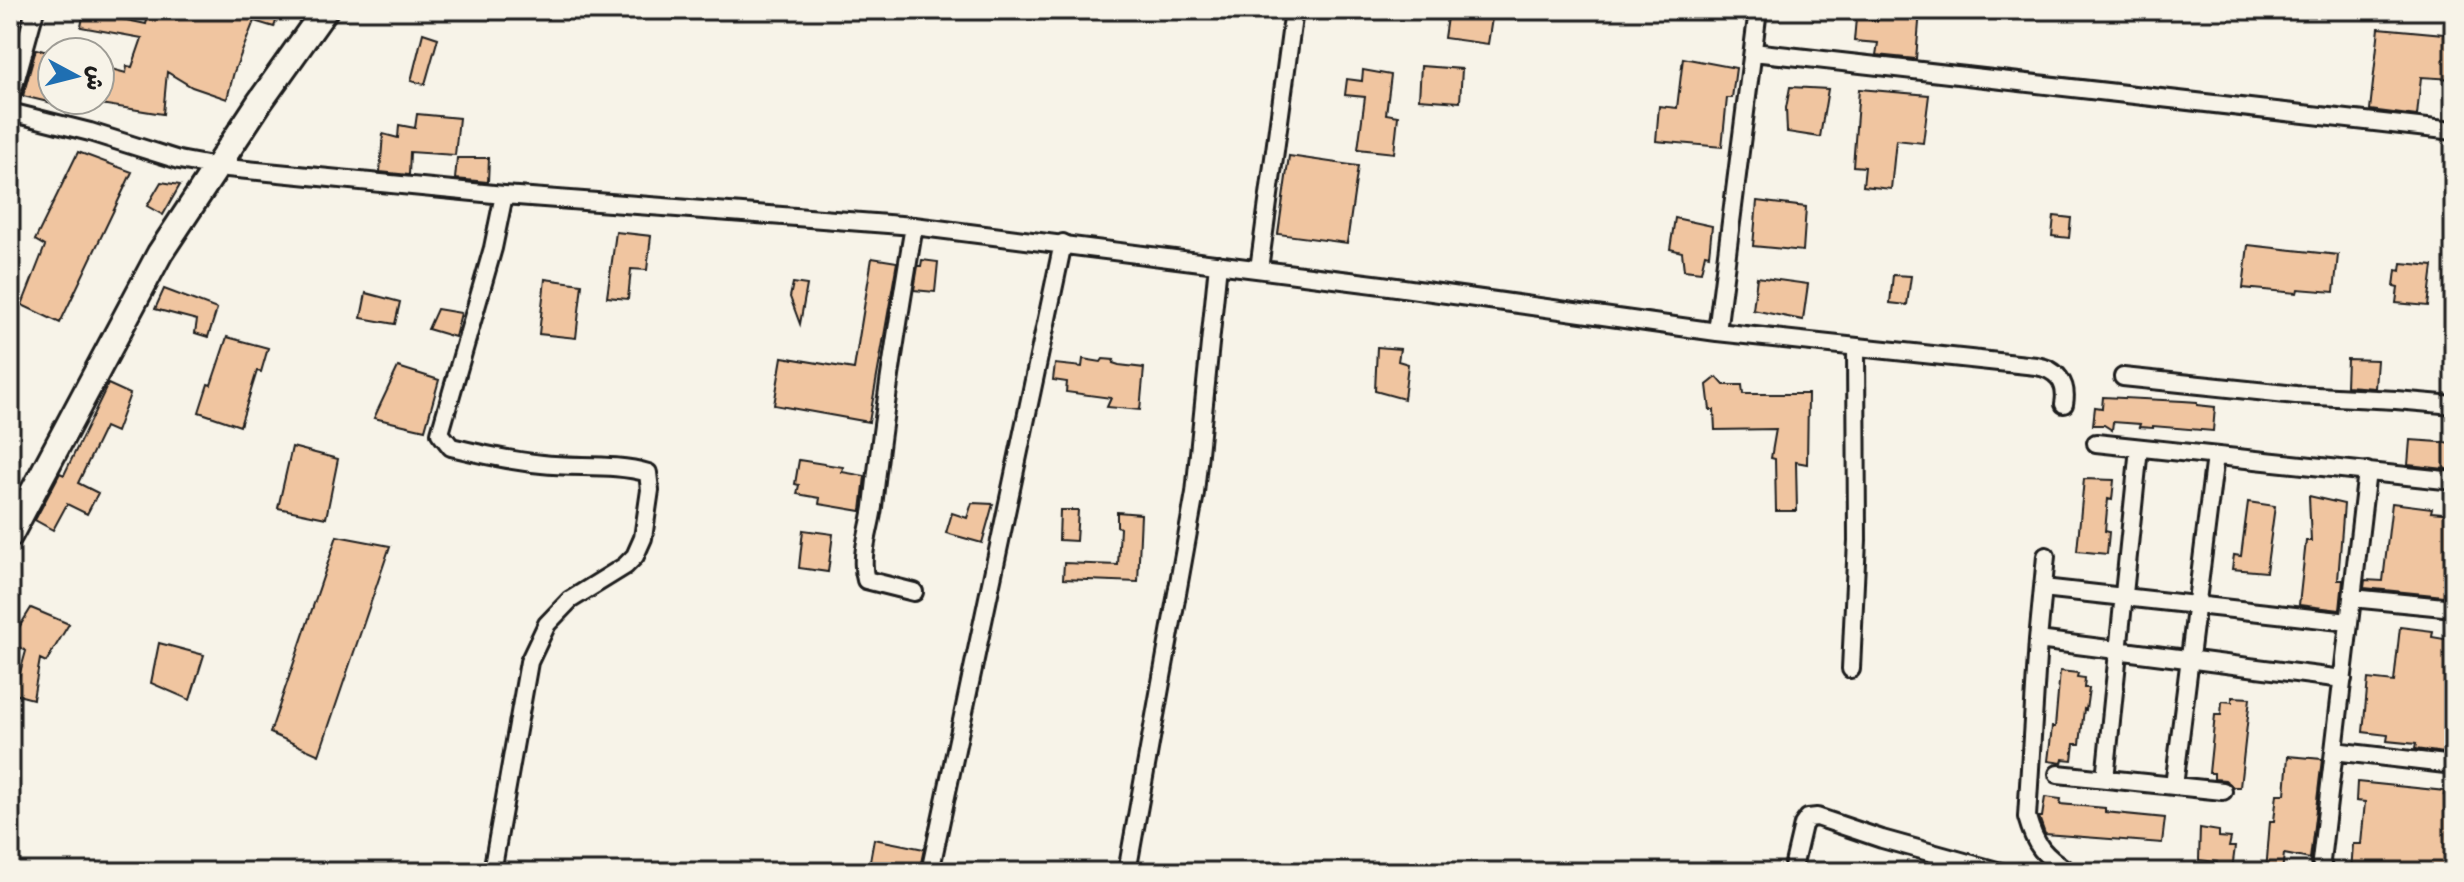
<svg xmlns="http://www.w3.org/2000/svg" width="2464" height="882" font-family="Caveat,'Playpen Sans Arabic',sans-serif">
	<rect width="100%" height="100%" fill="#f7f3e8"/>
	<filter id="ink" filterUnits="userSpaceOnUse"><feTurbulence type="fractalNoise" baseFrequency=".0125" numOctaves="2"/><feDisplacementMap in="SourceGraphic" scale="16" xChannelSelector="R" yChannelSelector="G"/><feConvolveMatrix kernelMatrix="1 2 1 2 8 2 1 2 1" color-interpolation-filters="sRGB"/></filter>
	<g filter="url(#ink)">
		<path fill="#f0c5a0" stroke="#1c1c1c" stroke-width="2" d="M150 10H280L274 27 254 21 234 72 227 99 192 87 167 72 163 114 100 104V66L126 73 127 66 132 67 142 38 81 27 84 11 146 24Z
			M1448 10 1493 12 1488 44 1444 38Z
			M1879 10H1920L1916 59 1876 55 1878 43 1854 41 1856 18 1878 20Z
			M2379 28 2454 35V79L2421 77 2417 116 2370 110Z
			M423 33 438 38 425 84 411 81Z
			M36 49 52 53V103L23 96Z
			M1683 58 1736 68 1732 98H1727L1722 147 1656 141 1659 106 1677 108Z
			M1421 66 1462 69 1460 102 1419 99Z
			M1363 70 1391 75 1386 114 1398 116 1394 153 1358 149 1365 97 1345 95 1347 79 1362 81Z
			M1790 87 1828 89 1820 137 1787 132 1786 108Z
			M1859 89 1929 95 1923 143 1896 140 1891 189 1863 186 1865 167 1853 166Z
			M417 114 459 118 455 155 410 152 409 175 380 172 383 134 398 138 399 125 415 128Z
			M78 152 132 172 60 323 22 305 45 246 35 240Z
			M1289 156 1358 166 1347 243 1278 234Z
			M457 158H489L488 182 455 179Z
			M161 182 180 185 163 215 147 206Z
			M1757 201 1806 207 1803 251 1753 246Z
			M2054 216 2071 218 2069 238 2052 236Z
			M1675 218 1712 226 1709 255 1705 254 1701 272 1684 270 1682 252 1670 249Z
			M616 232 651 236 647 270 631 269 628 299 607 297Z
			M2248 245 2338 255 2334 292 2298 289 2297 293 2243 288Z
			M872 258 897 262 869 422 774 405 782 357 854 369Z
			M922 260 938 262 935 292 914 290 918 266H921Z
			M2402 263 2433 266 2428 306 2396 303 2398 288 2394 287 2396 270 2401 271Z
			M1893 275 1911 276 1907 305 1890 303Z
			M1757 277 1808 284 1803 320 1753 310Z
			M545 279 582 284 576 338 539 334Z
			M793 283 807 285 800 324 790 297Z
			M164 289 217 309 208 337 195 333 197 320 155 309Z
			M366 293 400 302 395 324 361 318Z
			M437 309 461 313 455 337 428 329Z
			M227 337 268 348 261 372 257 371 240 426 199 412 208 384 211 385Z
			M1377 347 1400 349 1398 361 1408 364 1404 399 1375 391Z
			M1083 359 1101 362 1103 359 1114 360 1113 363 1119 365 1144 368 1140 410 1107 407 1111 398 1066 392 1067 382 1053 380 1055 364 1082 367Z
			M2347 359 2377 360 2375 388 2346 386Z
			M398 367 439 380 425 430 374 418Z
			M1717 377 1724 385H1742L1743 394H1808L1807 464 1796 462 1797 511H1776L1775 459 1771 458 1776 429 1715 430 1714 410H1710L1707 385Z
			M108 384 130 394 116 432 105 427 78 483 98 493 87 514 67 504 53 530 35 520 60 473 64 475Z
			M2103 397 2183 401 2197 402V405L2215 407 2213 431 2153 426V428L2139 427 2140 424 2113 422 2112 430 2104 425H2093L2095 407 2102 408Z
			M2410 440 2454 443V470L2408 465Z
			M292 447 338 459 326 518 278 508Z
			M799 460 843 467 842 472 865 476 861 511 819 504 820 498 797 494 799 485 795 484Z
			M2084 479 2114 480 2112 500 2108 499 2105 531 2109 532 2107 554 2077 551Z
			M2309 496 2344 504 2338 580H2343L2340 610 2299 605 2306 541H2311Z
			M2248 502 2275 506 2266 572 2232 569 2234 555 2241 556Z
			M972 503 993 504 982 543 946 533 952 513 967 518Z
			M2392 503 2432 508 2431 512 2454 514V597L2364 588 2365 580 2383 581Z
			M1060 510H1078L1076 541 1059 540Z
			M1117 512 1141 514 1138 582 1063 579 1064 563 1118 565 1120 528 1117 526Z
			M803 530 833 534 828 572 799 568Z
			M337 536 390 546 319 755 270 733Z
			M31 608 69 624 46 662 40 659 33 699 14 694 26 651 10 642Z
			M2400 627 2433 631 2432 637 2450 640 2449 649H2454L2452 754 2415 749 2416 744 2387 741 2388 735 2363 732 2368 679 2394 682Z
			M159 643 204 655 190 700 151 683Z
			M2060 671 2078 673 2077 677 2085 678 2084 688H2089L2086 710 2084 709 2080 744H2074L2072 760 2063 759 2062 763 2048 761 2052 727H2055Z
			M2232 697 2250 698 2240 787H2233L2225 780 2214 779V773H2209L2215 715H2221L2222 701 2232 702Z
			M2288 756 2322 759 2310 859 2284 854 2282 872H2266L2270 821H2274L2277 794H2285Z
			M2357 782 2445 791 2444 795 2454 796V872H2351L2353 844H2361L2365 802 2356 801Z
			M2045 797 2061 799 2060 804 2105 808V812L2165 818 2162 843 2045 834 2039 817H2042Z
			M2200 828 2219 831V837L2231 838 2229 847H2235L2232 870 2216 868 2217 862 2199 860Z
			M874 839 924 849 919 872H868Z"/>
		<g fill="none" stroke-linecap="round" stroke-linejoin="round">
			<g stroke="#1c1c1c" stroke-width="22">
				<path id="street" d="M1753 52 2454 131
					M10 100 35 10
					M10 112 90 132 179 160 217 167 504 195 914 226 1382 285 1717 332 2036 366C2057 369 2068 383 2064 404
					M1259 269 1294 10
					M1717 332 1758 10
					M2123 377 2296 395 2396 400 2454 405
					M2096 443 2454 481
					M2046 556 2038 640 2027 817C2035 846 2044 856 2069 872
					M2043 588 2349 622
					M914 592 866 580C859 557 870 530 873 507 883 413 898 320 914 226
					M2352 598 2454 608
					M2038 640 2343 679
					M1851 669 1857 540 1856 347
					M2334 751 2454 765
					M2058 774 2223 791
					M2105 779 2139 448
					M2174 786 2215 456
					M492 872 529 662 547 624 570 600 625 566 635 556 643 538 650 490 648 473C615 463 577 468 542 464 512 461 480 454 451 447L440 433 493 248 504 195
					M930 872 1063 243
					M1127 872 1195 493 1218 264
					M1792 872 1803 825 1808 818 1817 817 1882 839 2001 872
					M2324 872 2321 861 2367 471"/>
			</g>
			<g stroke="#1c1c1c" stroke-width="30">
				<path id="secondary" d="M10 535 160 253 259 103 325 10"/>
			</g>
			<use href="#street" stroke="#f7f3e8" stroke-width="16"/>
			<use href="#secondary" stroke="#f7f3e8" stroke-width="24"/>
		</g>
	</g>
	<rect width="2464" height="882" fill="none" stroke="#f7f3e8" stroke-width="40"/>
	<rect x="20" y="20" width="2424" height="842" fill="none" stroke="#1c1c1c" stroke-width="3" filter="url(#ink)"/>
	<g transform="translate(76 76) rotate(97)"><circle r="38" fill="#f7f3e8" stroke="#9f9d96" stroke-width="2"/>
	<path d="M0-6L14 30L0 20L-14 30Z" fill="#1f6fb2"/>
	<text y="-12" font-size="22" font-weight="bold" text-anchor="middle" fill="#1c1c1c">ش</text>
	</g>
</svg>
